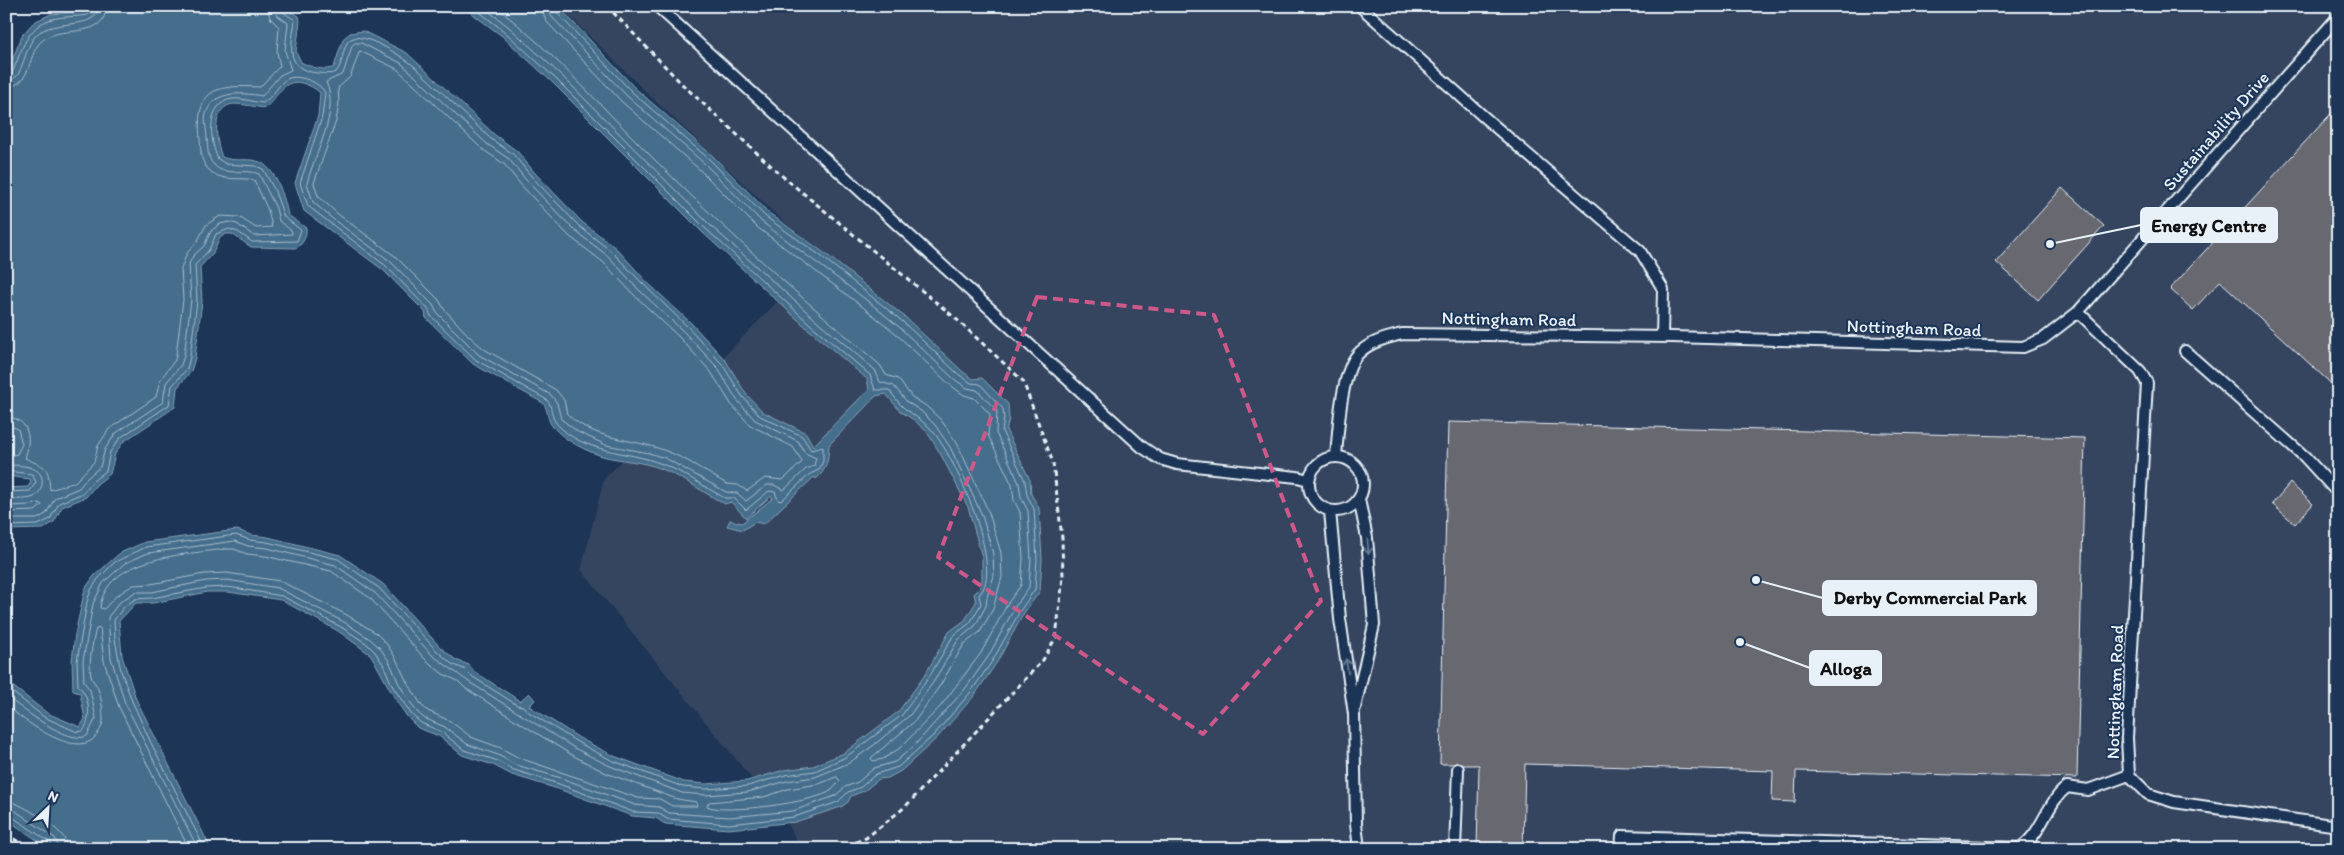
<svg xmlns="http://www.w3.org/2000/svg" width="2344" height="855" font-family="Itim,sans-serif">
	<rect width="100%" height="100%" fill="#1d3557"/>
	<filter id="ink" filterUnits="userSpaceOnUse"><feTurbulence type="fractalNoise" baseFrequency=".02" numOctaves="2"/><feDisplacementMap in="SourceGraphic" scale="10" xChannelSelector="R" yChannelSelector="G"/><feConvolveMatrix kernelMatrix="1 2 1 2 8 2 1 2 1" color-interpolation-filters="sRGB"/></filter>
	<g filter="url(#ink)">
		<path fill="#34445f" d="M559 6H2338V849H800L788 823 581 570 604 479 825 253 784 222 651 97Z"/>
		<path fill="#446e8c" stroke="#86a2b7" d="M87 6H281L299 16 300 21 296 51 301 62C310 67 325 72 334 67L343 39 350 33 363 31 407 53 495 135 517 151 535 173 582 222 616 248 647 282 692 324 726 361 746 394 763 412 806 433 813 446 869 389 867 379 807 328 703 233 553 83 502 36 462 6H558L635 88 713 156 769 213 823 252 905 317 962 371 973 379 982 378 1008 404 1009 419 1006 430 1030 480 1031 494 1039 508 1042 559 1040 591 1024 613 997 662 974 696 937 738 901 771 888 778 879 779 864 791 851 796 848 802 841 807 795 822 729 829 665 824 656 818 632 816 558 789 512 775 493 765 462 755 439 736 418 728 408 718 395 699 371 655 338 631 281 600 228 592H207L153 603H136L119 621 122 656 136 699 211 849H50L6 819V681L47 713 80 727 85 719 80 693 73 691 72 661 75 634 85 589 94 576 120 553 145 542 237 530 251 535 268 537 340 555 383 584 440 647 456 660 469 665 475 672 520 701 529 693 535 700 529 706 581 739 614 756 684 782 706 784 747 781 784 770 813 766 844 753 898 712 925 675 949 632 965 620 976 602 974 594 980 588 982 580V557L968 507 940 453 927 432 914 420 900 411 886 394 876 396 829 445C828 459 828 469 816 479L814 477 764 524 755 522 743 530 727 526 730 520 742 523 773 498 771 496 746 518 731 502 725 504C704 493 684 478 662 469 642 461 622 461 602 456 586 451 564 440 553 427 546 419 549 410 543 403L473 364 426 318 425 312 383 270 304 211 295 183 318 116 320 93C315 88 309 85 302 83 283 78 278 98 265 108 255 107 245 104 234 104 210 106 216 142 222 157 233 162 246 158 257 161 276 166 285 199 288 215L306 228C307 236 303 245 295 248L251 247 232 234H225L220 238 213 253 200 267 202 301 195 358 191 371 177 388 175 407 123 442 115 454 110 474 97 484 86 497 62 507 54 522 43 529 6 530V488L28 487 31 482 30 479 6 476V447L11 444 6 433V74L23 34 34 22 51 14 87 11Z"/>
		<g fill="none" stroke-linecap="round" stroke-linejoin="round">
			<path stroke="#a6bdcd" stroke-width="1" d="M495 6C556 54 608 114 664 169 733 237 806 302 880 365L886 375 898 379 912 397 926 406 941 420 957 443 989 513 1001 553 1002 577 993 609 980 632 964 644 941 684 915 721 871 758 873 761 883 759 900 748 940 707 981 653 1008 603 1021 585 1023 559 1020 512 1014 500 1012 485 988 435 990 414 974 398 964 395 950 385 893 331 859 304 757 227 700 170 622 102 546 21 541 6
				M355 43H361L401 63 487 144 509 159 526 180 574 230 608 256 639 290 684 332 717 367 737 400 755 420 798 441 805 453 816 458 814 466 806 469 784 490 774 485H767L746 501 737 493 726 492 665 458 649 453 606 445 578 432 561 419 557 403 551 395 479 355 437 313 433 305 390 261 334 220 313 202 307 183C315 152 340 113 326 82L343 74 352 46Z
				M360 51 397 69 482 149 504 164 521 185 569 236 603 262 634 295 679 337 711 372 731 404 750 425 793 447 802 461 801 463 783 480 765 478 747 491 738 485 727 484C707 473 688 459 666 451 630 437 597 442 567 414L564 400 556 390 484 349 469 336 444 309 439 300 395 256 339 215 318 196 314 183 336 121 339 103 338 88 350 77Z
				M6 74 13 71C22 50 27 26 52 19 63 16 76 17 88 15L91 12 92 6
				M6 80 13 79 18 75C24 63 27 45 36 35 55 17 98 32 98 6
				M6 87C34 86 26 51 44 39 64 25 106 40 106 6
				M6 417C31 418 31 441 25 458 47 469 48 464 50 490L75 482 94 462 98 446 109 429 156 397 160 380 175 360 176 355 183 300 181 269 187 253 197 242 206 225 220 216 239 217 256 228 272 227 268 210 254 180C240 177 222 182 210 171 200 163 201 150 200 139 195 88 215 85 260 87L280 66 277 52 279 27 270 18 267 6
				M6 424 18 429 22 444 17 454 6 457
				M6 465C19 465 45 465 42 484 42 489 38 494 34 497 27 500 14 499 6 499
				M6 471 32 474 36 482 30 491 6 492
				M6 506 31 505 39 503 42 505 35 511 6 512
				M6 519H37L46 514 55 498 79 488 87 478 100 467 105 449 116 433 163 402 166 383 181 365 184 356 191 300 189 264 193 256 204 246 211 231 220 224 229 222 237 224 254 236 292 234V231L279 221 276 208 259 174C245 168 225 177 214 165 207 158 208 147 207 139 207 132 205 125 205 119 209 90 240 92 262 96L280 75 291 70 285 51 288 23 277 15 275 6
				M6 526 38 525 50 519 59 503 83 493 93 481 106 471 110 452 120 438 169 405 172 386 187 369 190 357 197 301 195 265 209 250 216 234 229 229 238 232 252 242 297 241 301 230 284 217 274 189 263 169 256 166 226 164 218 159C210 142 205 103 232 99 243 98 253 102 263 103 283 89 279 70 309 80 316 83 322 87 325 93L322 117 300 183 308 206 386 266 428 309 431 316 476 360 547 400C553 407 550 416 557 424 584 454 627 450 662 464 684 472 704 487 725 498H734L746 510 769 491 775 492 778 500 781 501 810 474 819 470 823 461V447L811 450 802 436 760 416 742 396 722 364 689 328 644 285 612 252 579 226 531 176 513 154 491 139 414 66C403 57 356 25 347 43 342 52 343 64 336 72 330 75 324 73 317 73 283 69 292 44 295 20L283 12 281 6
				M224 549H234L247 554 265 556 331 571 370 598 426 660 443 674 458 681 465 688 520 723 572 755 606 773 677 799 696 802 697 806H672L660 799 638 798 519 758 501 748 471 737 450 721 428 711 422 706 406 680 395 657 386 643 376 633 347 615 280 581 227 573 204 574 151 584 133 585 116 596 104 609 100 608C106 556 185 555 224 549Z
				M6 687 44 717 77 732 83 731C92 719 90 695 78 686L77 661 87 602 91 590 98 579 115 562 146 547 236 535 250 540 267 542 338 559 379 588 436 650 452 664 466 670 473 677 517 705 523 706 527 711 579 743 611 760 683 787 706 789 748 786 785 775 815 771 846 757 902 715 929 677 953 636 970 623 981 604 979 595C1006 569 954 454 931 429 923 421 913 415 904 408 898 403 894 396 889 390H875L870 375 810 324 706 229 556 79 505 32 472 6
				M6 696C21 708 68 745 87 736L96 718 90 690 84 682 83 661 93 604 103 583 125 563 148 553 235 541 248 546 267 548 335 565 375 593 432 655 469 682 576 749 610 766 682 793 706 795 748 792 787 781 815 777 849 763 874 745 910 715 934 681 958 640 975 626 986 606 987 597 994 576 993 554 982 515 950 447 935 425 921 411 907 402 894 386 880 382 875 370 815 319 710 225 561 75 509 27 482 6
				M6 705C24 721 81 764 98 733 101 729 103 724 103 719 103 709 101 693 96 685 95 683 93 681 92 679 87 668 93 640 96 629L100 628 104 661 119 707 189 849
				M837 777 840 781C837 783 835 787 832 790 818 802 722 815 707 806L709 802 764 797 788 789 819 784Z
				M6 801C19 801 52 824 61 834 65 838 66 843 67 849
				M6 808 14 810 55 838 59 849
				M6 815 11 816 51 843 53 849
				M198 849 125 703 111 658 108 617 120 602 135 592H152L206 581 227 580 278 588 344 622 370 639 380 648 389 661 399 684 416 711 424 718 445 727 467 744 498 755 516 765 561 778 635 805 659 807 669 813 730 817 793 811 835 796 845 787 858 782 874 768 895 762 914 746 965 689 988 657 1015 607 1029 587 1031 559 1028 511 1021 497 1019 483 996 433 997 411 977 390 967 388 954 379 898 326 864 298 762 222 705 164 627 96 551 16 548 6
				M205 849 151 743 132 701 121 671 115 639 114 620 124 607 135 599 152 598 206 588 228 587 282 596 341 627 366 643 375 652 383 664 393 687 412 715 421 723 442 732 464 750 495 760 514 770 559 784 633 812 658 813 667 819 729 824 794 817 838 802 848 792 861 787 876 774 898 767 934 735 970 693 993 660 1020 611 1035 589 1037 559 1034 509 1027 495 1025 481 1002 431 1004 418 1003 409 980 384 971 383 958 374 902 321 821 256 766 217 710 160 632 92 556 12 555 6"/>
		</g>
		<path fill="#686871" stroke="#e8f1f8" d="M2338 106V390L2220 281 2193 310 2170 289Z
			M2062 188 2104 226 2038 300 1996 262Z
			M1448 422 2085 438 2077 778 1796 771 1795 802 1772 801 1773 771 1525 764 1523 849H1477L1479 765H1463L1458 762 1453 764H1440Z
			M2290 483 2313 504 2295 524 2272 504Z"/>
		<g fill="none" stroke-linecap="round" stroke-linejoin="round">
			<g stroke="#e8f1f8" stroke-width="14">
				<path id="service" d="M657 6 1142 447 1160 459 1177 464 1297 477 1309 480
					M1360 6 1484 117 1640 251 1663 289 1662 337
					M2078 312 2338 17
					M2185 351 2305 457 2338 493
					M1309 484a27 27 0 1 1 54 0a27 27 0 1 1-54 0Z
					M1336 457C1338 432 1341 368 1360 352 1372 341 1387 338 1402 334L1672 337 2023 347 2043 339 2078 312 2140 371 2147 383 2127 738 2129 775
					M1330 511 1340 619 1354 714 1356 824 1359 849
					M1355 708 1374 625 1367 538 1359 499
					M2129 775 2148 794 2174 802 2338 826
					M1455 849 1458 769
					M1621 849 1622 836 2020 848C2043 833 2046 803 2067 787L2088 790 2129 775"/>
			</g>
			<path stroke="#e8f1f8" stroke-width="3" stroke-dasharray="5 4" stroke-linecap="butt" d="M607 6 683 85 781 175 954 317 1023 381 1053 463 1062 538 1063 577 1056 637 1043 660 905 807 866 838 838 849
				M6 834 30 849"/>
			<use href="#service" stroke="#1d3557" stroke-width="10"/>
		</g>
		<defs><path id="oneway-shaft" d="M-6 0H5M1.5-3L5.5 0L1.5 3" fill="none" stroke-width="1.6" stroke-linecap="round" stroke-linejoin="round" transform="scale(1.25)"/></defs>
		<g stroke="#64778f">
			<use href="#oneway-shaft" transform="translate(1368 547) rotate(86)"/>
			<use href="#oneway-shaft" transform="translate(1347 666) rotate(-99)"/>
		</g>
	</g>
	<path fill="none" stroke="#cd598a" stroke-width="4" stroke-dasharray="10 6" stroke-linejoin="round" d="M1037 297 1214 315 1321 601 1203 734 938 557Z"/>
	<g text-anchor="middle" stroke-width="4" stroke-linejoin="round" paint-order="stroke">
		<g font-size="18" fill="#e8f1f8" stroke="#1d3557">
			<text transform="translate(2216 131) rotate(-49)" y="6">Sustainability Drive</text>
			<text transform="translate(1509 319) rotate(1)" y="6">Nottingham Road</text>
			<text transform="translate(1914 328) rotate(2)" y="6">Nottingham Road</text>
			<text transform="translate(2115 692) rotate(-88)" y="6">Nottingham Road</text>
		</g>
	</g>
	<path fill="none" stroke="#e8f1f8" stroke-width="2" d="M2050 244L2141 225M1756 580L1823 598M1740 642L1810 668"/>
	<g fill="#e8f1f8" stroke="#1d3557" stroke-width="2">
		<circle cx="2050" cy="244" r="5"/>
		<circle cx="1756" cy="580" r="5"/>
		<circle cx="1740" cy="642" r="5"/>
	</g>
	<g fill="#e8f1f8" stroke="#e8f1f8" stroke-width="2">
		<rect x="2141" y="208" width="136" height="34" rx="5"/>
		<rect x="1823" y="581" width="213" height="34" rx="5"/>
		<rect x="1810" y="651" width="71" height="34" rx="5"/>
	</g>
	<g font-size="19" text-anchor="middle" font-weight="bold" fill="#111">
		<text x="2209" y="232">Energy Centre</text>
		<text x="1930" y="604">Derby Commercial Park</text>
		<text x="1846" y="675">Alloga</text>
	</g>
	<rect width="2344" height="855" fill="none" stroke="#1d3557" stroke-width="25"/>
	<rect x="12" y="12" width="2319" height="830" fill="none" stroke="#e8f1f8" stroke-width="2" filter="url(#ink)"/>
	<g transform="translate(48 808) rotate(25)" stroke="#1d3557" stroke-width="4" paint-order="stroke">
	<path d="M0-4L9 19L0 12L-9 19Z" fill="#e8f1f8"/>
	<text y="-8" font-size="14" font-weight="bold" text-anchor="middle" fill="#e8f1f8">N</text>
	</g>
</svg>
